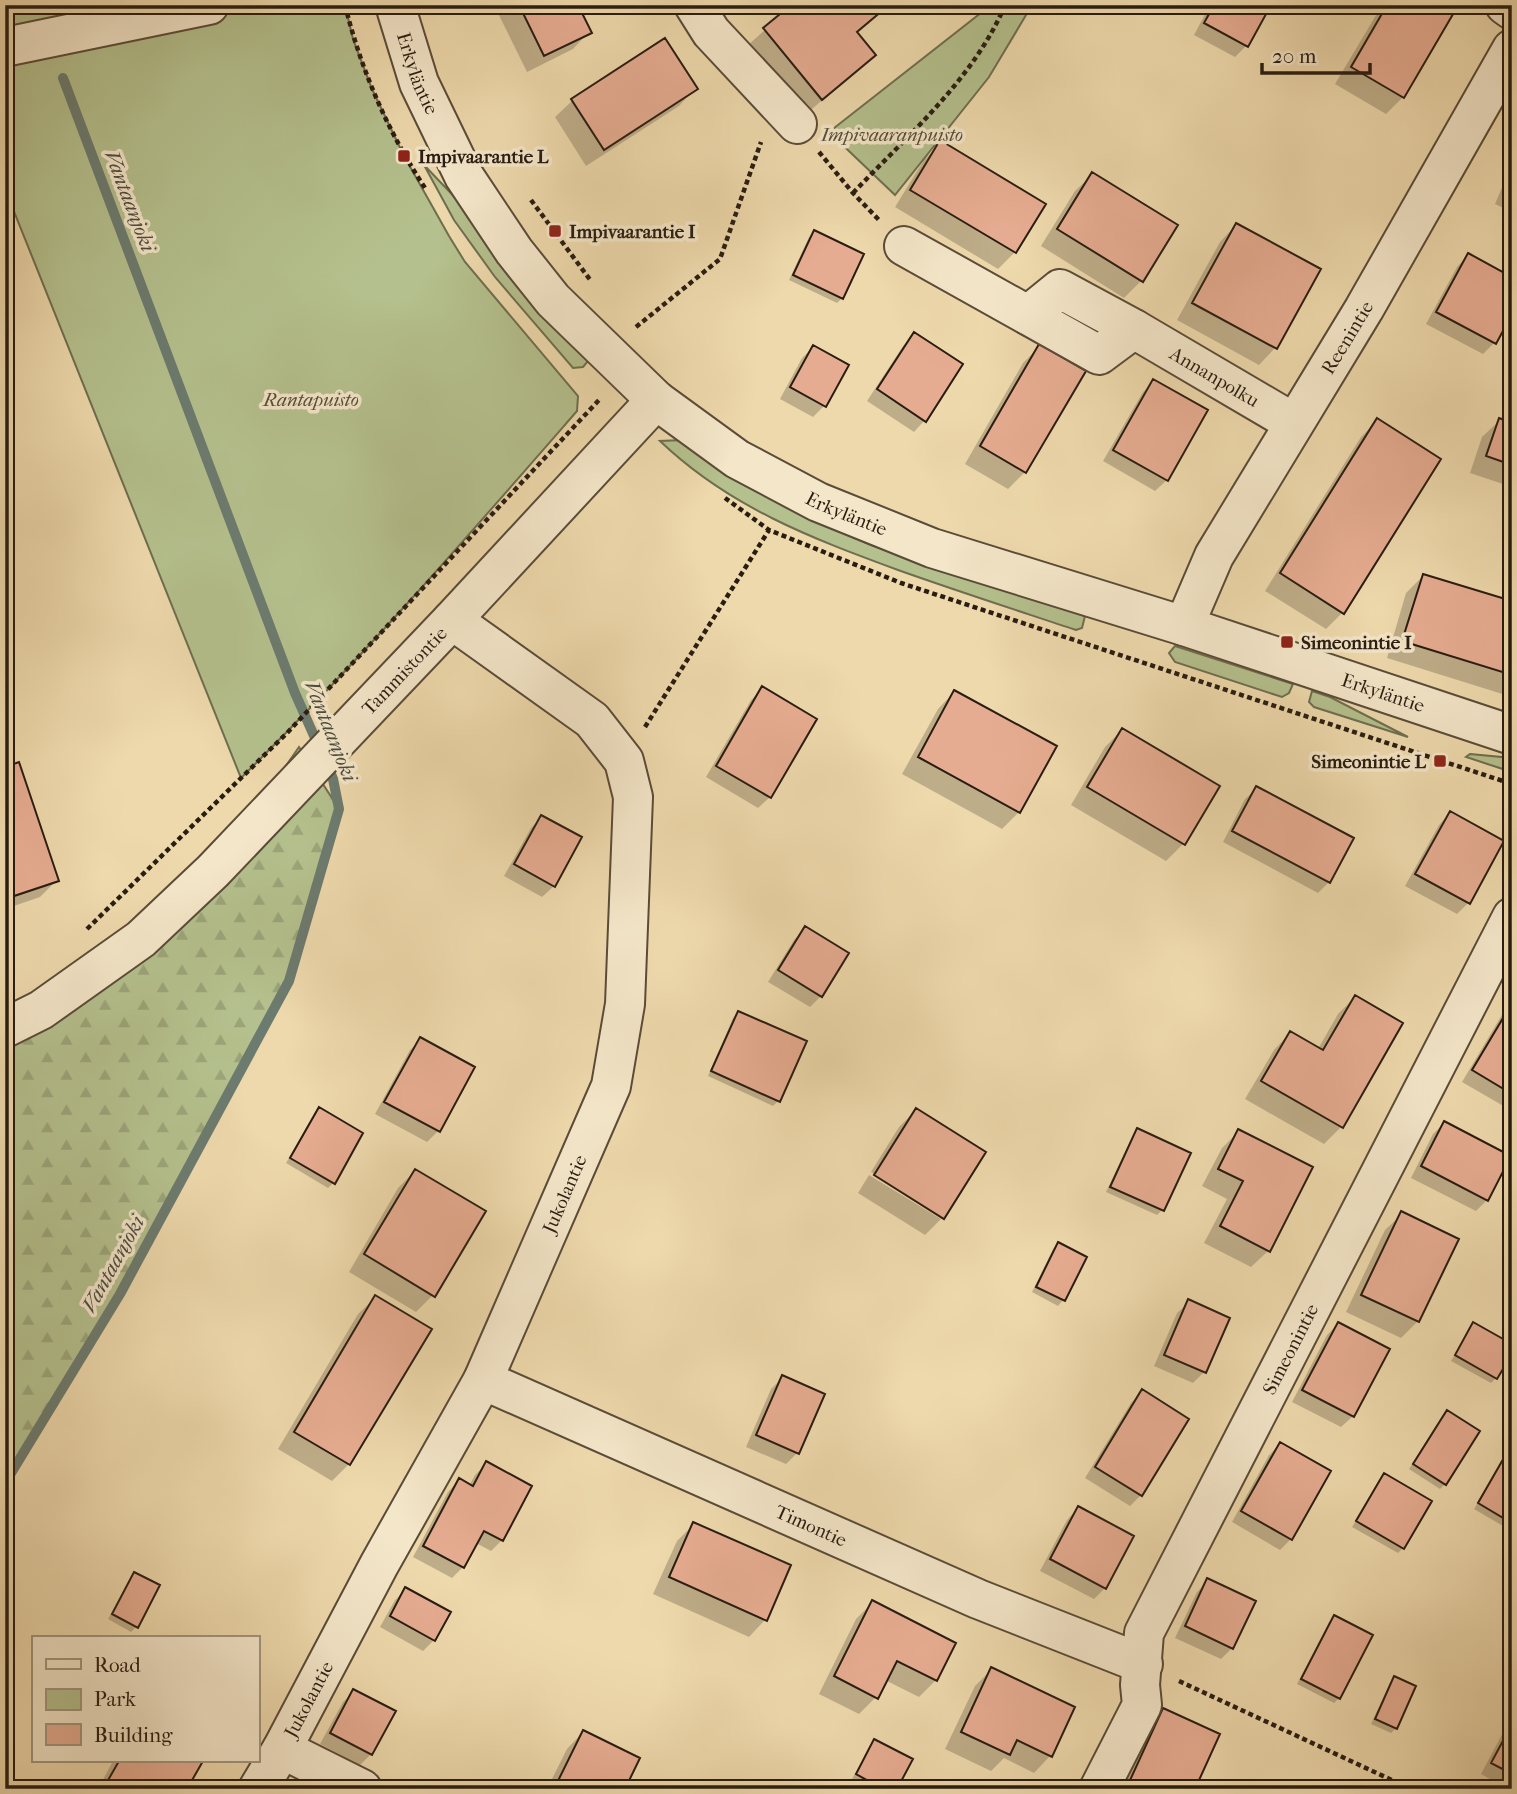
<svg xmlns="http://www.w3.org/2000/svg" width="1517" height="1794" font-family="'IM FELL French Canon',serif">
	<defs>
		<pattern id="forest-firs" width="22" height="20" patternUnits="userSpaceOnUse" patternTransform="scale(1.75)"><rect width="22" height="20" fill="#b4c08d"/><path d="M5 1l3.5 6h-7zM16 11l3.5 6h-7z" fill="#9ba479"/></pattern>
	</defs>
	<rect width="100%" height="100%" fill="#eed9ac"/>
	<filter id="stains"><feTurbulence type="fractalNoise" baseFrequency=".00286" numOctaves="4"/><feColorMatrix values="0 0 0 0 .2 0 0 0 0 .09 0 0 0 0 .02 0 0 0 .5 -.17"/></filter>
	<radialGradient id="worn" r=".72"><stop offset=".6" stop-color="#630" stop-opacity="0"/><stop offset="1" stop-color="#630" stop-opacity=".3"/></radialGradient>
	<path fill="#b4c08d" stroke="#6e6e4f" stroke-width="2" d="M5 5H345L353 39 372 89 404 156 449 236 465 262 578 396 577 411C468 536 359 662 241 778L5 189Z
		M977 5H1032L989 77 895 195 829 132 982 12Z
		M424 165 467 210 556 326 588 361 583 367 573 368 495 277 454 220Z
		M684 440 809 518 871 545 1085 616 1082 628 1076 630C1016 610 957 591 898 570 811 538 729 507 660 441Z
		M1175 646 1293 684 1289 693 1282 697 1175 662 1169 653Z
		M1312 691 1330 697 1408 737 1314 707 1309 702Z
		M1470 754 1512 758V772L1466 757Z"/>
	<path fill="url(#forest-firs)" stroke="#6e6e4f" stroke-width="2" d="M299 747 339 809 289 981 120 1294 5 1483V1039L213 871Z"/>
	<path fill="#0003" d="M494 5H580L577 7 589 32 573 49 527 72Z
		M793 5H887L856 33 874 55 804 116 747 46Z
		M1210 5H1269L1246 46 1235 57 1194 35Z
		M1382 5H1446L1403 97 1386 114 1335 84Z
		M695 89 679 106 586 166 555 117 572 101Z
		M941 143 1015 252 998 269 895 207 924 160Z
		M1512 164V212L1495 204Z
		M1092 175 1141 281 1124 298 1041 246 1075 191Z
		M1236 225 1318 270 1275 348 1259 365 1177 320 1220 242Z
		M815 232 842 298 837 303 789 280 809 237Z
		M1468 255 1512 310 1494 343 1483 354 1426 324 1457 267Z
		M914 335 925 420 914 432 867 401 903 346Z
		M1040 346 1025 472 1008 489 965 464 1023 363Z
		M813 347 847 366 824 406 813 417 780 399 802 358Z
		M1154 381 1167 480 1155 491 1103 461 1143 392Z
		M1377 421 1343 612 1326 629 1265 591 1361 437Z
		M1499 421 1512 425V487L1470 473 1482 437Z
		M1423 576 1512 603V697L1387 658 1406 593Z
		M762 689 770 797 758 808 706 777 751 700Z
		M954 692 1019 812 1002 829 902 774 938 709Z
		M1122 730 1217 787 1183 844 1166 861 1071 805 1105 747Z
		M5 769 57 880 40 897 5 909Z
		M1257 788 1329 882 1318 893 1223 842 1245 799Z
		M1450 813 1468 903 1457 914 1405 886 1439 825Z
		M542 817 554 886 542 897 504 876 531 828Z
		M805 929 821 996 810 1007 768 982 794 940Z
		M1355 997 1401 1023 1341 1127 1324 1144 1245 1099 1274 1050 1290 1033 1318 1049 1338 1014Z
		M1512 1004V1111L1462 1082 1503 1013Z
		M738 1013 778 1101 773 1106 708 1076 733 1018Z
		M421 1039 473 1068 438 1131 427 1142 375 1114 410 1050Z
		M319 1109 334 1182 328 1188 286 1163Z
		M916 1110 984 1152 942 1218 925 1235 858 1193 869 1175 941 1219V1215L871 1172 899 1127Z
		M1444 1123 1487 1200 1476 1211 1411 1178 1433 1134Z
		M1138 1130 1189 1154 1162 1210 1157 1215 1106 1192 1133 1135Z
		M1239 1131 1268 1251 1251 1267 1204 1243 1227 1199 1202 1186 1222 1148Z
		M415 1171 433 1295 416 1312 349 1272 398 1188Z
		M1402 1214 1456 1240 1418 1321 1401 1338 1346 1312 1385 1230Z
		M1512 1238V1256L1504 1251Z
		M1058 1244 1085 1258 1063 1300 1058 1306 1032 1292 1053 1249Z
		M375 1298 429 1330 349 1464 332 1481 278 1449 358 1314Z
		M1189 1302 1204 1372 1193 1383 1154 1366 1177 1313Z
		M1338 1324 1353 1416 1341 1427 1292 1402 1327 1335Z
		M1474 1324 1496 1378 1491 1383 1451 1361Z
		M783 1377 823 1395 797 1453 786 1464 746 1447 771 1389Z
		M1142 1392 1141 1495 1130 1506 1085 1478 1131 1403Z
		M1447 1412 1445 1484 1440 1489 1409 1469Z
		M1280 1444 1291 1539 1280 1550 1232 1522 1269 1455Z
		M1509 1451 1508 1521 1503 1526 1474 1509Z
		M486 1464 502 1540 491 1551 476 1543 463 1567 452 1578 413 1557 448 1492 459 1480 469 1486 475 1475Z
		M1384 1475 1403 1548 1398 1553 1352 1527Z
		M1078 1508 1105 1588 1094 1599 1040 1571 1067 1520Z
		M694 1524 765 1620 749 1637 653 1594 677 1541Z
		M135 1574 136 1627 131 1632 108 1619 130 1579Z
		M1208 1581 1232 1648 1221 1659 1175 1638 1197 1592Z
		M406 1589 434 1640 423 1651 380 1627 395 1600Z
		M873 1602 936 1680 919 1697 885 1680 876 1697 859 1714 819 1694 856 1619Z
		M1334 1617 1339 1698 1334 1703 1297 1684 1329 1622Z
		M992 1669 1050 1756 1034 1773 1004 1758 991 1771 945 1749 975 1686Z
		M1395 1678 1396 1728 1391 1733 1371 1724 1390 1683Z
		M354 1691 371 1754 360 1765 320 1744 343 1702Z
		M1163 1710 1194 1789H1118L1146 1727Z
		M1512 1722V1789H1507L1481 1774 1506 1727Z
		M583 1732 623 1789H547L567 1749Z
		M875 1741 895 1789H869L852 1779 870 1746Z
		M113 1761H201L185 1789H98Z"/>
	<g fill="none" stroke-linecap="round" stroke-linejoin="round">
		<path stroke="#6c7b6f" stroke-width="10" d="M63 78 295 693 319 747
			M5 1483 120 1294 289 981 339 809 333 779 326 762"/>
	</g>
	<path fill="#e6ac91" stroke="#291c11" stroke-width="2" d="M519 5H578L592 33 544 56Z
		M791 5H889L857 32 876 55 822 100 763 28Z
		M1214 5H1271L1248 47 1204 23Z
		M1387 5H1450L1456 9 1404 98 1351 67Z
		M665 38 698 89 604 150 571 99Z
		M940 140 1046 204 1016 253 910 190Z
		M1092 172 1178 225 1143 282 1057 229Z
		M1512 176V196L1505 193Z
		M1236 223 1321 269 1277 349 1192 303Z
		M814 230 864 254 843 299 793 275Z
		M1468 253 1512 277V314L1496 344 1436 312Z
		M914 332 963 364 926 422 877 389Z
		M1039 344 1086 371 1026 473 980 446Z
		M813 345 849 365 826 407 790 387Z
		M1153 379 1208 410 1168 481 1113 450Z
		M1377 418 1441 459 1344 614 1280 573Z
		M1499 418 1512 423V465L1486 456Z
		M1423 574 1512 601V675L1402 641Z
		M762 686 817 719 771 798 716 766Z
		M954 690 1057 746 1020 813 918 757Z
		M1122 728 1220 786 1185 845 1087 787Z
		M19 762 59 881 5 899V767Z
		M1256 786 1354 838 1330 883 1232 831Z
		M1450 811 1504 841 1470 904 1415 874Z
		M541 815 582 837 555 887 514 864Z
		M805 926 849 953 822 997 778 970Z
		M1355 995 1403 1023 1343 1128 1261 1081 1290 1031 1323 1050Z
		M1512 1003V1094L1472 1070Z
		M738 1011 807 1041 780 1102 711 1071Z
		M420 1037 475 1067 440 1132 384 1102Z
		M319 1107 363 1133 335 1184 290 1158Z
		M916 1108 986 1152 944 1219 874 1175Z
		M1444 1121 1511 1156 1488 1201 1421 1166Z
		M1137 1128 1191 1153 1164 1211 1110 1187Z
		M1238 1129 1313 1167 1270 1252 1220 1226 1243 1181 1218 1169Z
		M415 1169 486 1211 435 1297 364 1254Z
		M1401 1211 1459 1239 1419 1322 1361 1295Z
		M1058 1242 1087 1257 1065 1301 1036 1287Z
		M375 1295 432 1329 350 1465 294 1432Z
		M1188 1299 1230 1318 1206 1373 1164 1355Z
		M1338 1322 1390 1349 1354 1417 1302 1390Z
		M1473 1322 1512 1344V1354L1497 1379 1455 1355Z
		M782 1375 825 1394 799 1454 756 1435Z
		M1142 1389 1189 1419 1142 1496 1095 1467Z
		M1447 1410 1480 1431 1446 1485 1413 1464Z
		M1280 1442 1331 1471 1292 1540 1241 1511Z
		M1509 1449 1512 1451V1518L1510 1522 1478 1503Z
		M486 1461 532 1486 503 1541 484 1531 464 1568 423 1546 459 1478 473 1486Z
		M1384 1473 1432 1501 1404 1549 1356 1521Z
		M1078 1506 1134 1536 1106 1589 1050 1559Z
		M693 1522 791 1565 767 1621 669 1577Z
		M134 1572 160 1585 138 1628 112 1614Z
		M1207 1578 1256 1601 1233 1649 1185 1626Z
		M405 1587 451 1612 435 1641 390 1616Z
		M872 1600 956 1643 937 1681 897 1661 878 1699 834 1676Z
		M1334 1615 1373 1635 1340 1699 1301 1679Z
		M991 1667 1075 1707 1052 1757 1017 1740 1010 1755 961 1732Z
		M1394 1676 1416 1686 1397 1729 1375 1719Z
		M353 1689 396 1711 372 1755 330 1733Z
		M1163 1708 1220 1734 1195 1789H1126Z
		M1512 1724V1774L1491 1763Z
		M583 1730 640 1758 625 1789H554Z
		M874 1739 913 1759 897 1789H883L856 1774Z
		M119 1761H203L187 1789H103Z"/>
	<g fill="none" stroke-linecap="round" stroke-linejoin="round">
		<g stroke="#5a4b38" stroke-width="42">
			<g id="minor">
				<path id="s1" d="M395 5 419 83 464 176 514 251 553 300 656 400 737 459 818 502 932 548 1184 626 1512 735"/>
				<path d="M694 5 711 32 797 124"/>
				<path d="M1505 5 1512 10"/>
				<path d="M5 47 209 5"/>
				<path d="M904 246 1099 355 1134 329"/>
				<path id="s2" d="M1028 315 1060 289 1134 329 1294 423"/>
				<path id="s3" d="M1184 626 1214 556 1364 309 1512 49"/>
				<path id="s4" d="M5 1028 41 1010 141 939 213 871 452 620 656 400"/>
				<path id="s5" d="M483 1380 978 1599 1143 1664"/>
				<path d="M282 1749 362 1789"/>
				<path id="s6" d="M258 1789 282 1749 379 1565 483 1380 611 1086 625 1004 633 797 624 761 592 720 452 620"/>
				<path id="s7" d="M1099 1789 1142 1705 1140 1685 1144 1633 1512 917"/>
			</g>
		</g>
		<path stroke="#291c11" stroke-width="4.5" stroke-dasharray="5 3.5" stroke-linecap="butt" d="M345 5C361 70 388 132 425 188
			M819 152 853 193 880 221
			M853 193C907 136 974 79 1005 5
			M531 200 591 281
			M636 327 720 259 761 142
			M725 498 769 530 901 583 1512 784
			M645 727 769 530
			M87 929 288 732 599 400
			M1179 1681 1411 1789"/>
		<use href="#minor" stroke="#f4e6c9" stroke-width="38"/>
	</g>
	<g fill="#8f2418" stroke="#f4e6c9" stroke-width="2.5">
		<rect x="397" y="149" width="14" height="14" rx="3.5"/>
		<rect x="548" y="224" width="14" height="14" rx="3.5"/>
		<rect x="1280" y="635" width="14" height="14" rx="3.5"/>
		<rect x="1433" y="754" width="14" height="14" rx="3.5"/>
	</g>
	<g text-anchor="middle" stroke-width="7" stroke-linejoin="round" paint-order="stroke">
		<g font-size="19" fill="#291c11" stroke="#f4e6c9">
			<text dy="7" stroke="none"><textPath href="#s1" startOffset="72">Erkyläntie</textPath></text>
			<text dy="7" stroke="none"><textPath href="#s3" startOffset="332">Reenintie</textPath></text>
			<text dy="7" stroke="none"><textPath href="#s2" startOffset="219">Annanpolku</textPath></text>
			<text dy="7" stroke="none"><textPath href="#s1" startOffset="704">Erkyläntie</textPath></text>
			<text dy="7" stroke="none"><textPath href="#s4" startOffset="539">Tammistontie</textPath></text>
			<text dy="7" stroke="none"><textPath href="#s1" startOffset="1270">Erkyläntie</textPath></text>
			<text dy="7" stroke="none"><textPath href="#s6" startOffset="670">Jukolantie</textPath></text>
			<text dy="7" stroke="none"><textPath href="#s7" startOffset="486">Simeonintie</textPath></text>
			<text dy="7" stroke="none"><textPath href="#s5" startOffset="359">Timontie</textPath></text>
			<text dy="7" stroke="none"><textPath href="#s6" startOffset="103">Jukolantie</textPath></text>
		</g>
		<g font-size="19" font-style="italic" fill="#534d36" stroke="#f4e6c9">
			<text x="892" y="141">Impivaaranpuisto</text>
			<text x="311" y="406">Rantapuisto</text>
		</g>
		<g font-size="19" font-weight="bold" fill="#291c11" stroke="#f4e6c9" text-anchor="start">
			<text x="418" y="163">Impivaarantie L</text>
			<text x="569" y="238">Impivaarantie I</text>
			<text x="1301" y="649">Simeonintie I</text>
			<text x="1426" y="768" text-anchor="end">Simeonintie L</text>
		</g>
		<g font-size="21" font-style="italic" fill="#4b4b40" stroke="#f4e6c9">
			<text transform="translate(130 201) rotate(69)" y="7">Vantaanjoki</text>
			<text transform="translate(331 731) rotate(68)" y="7">Vantaanjoki</text>
			<text transform="translate(113 1264) rotate(-61)" y="7">Vantaanjoki</text>
		</g>
	</g>
	<rect width="1517" height="1794" fill="none" stroke="#eed9ac" stroke-width="28"/>
	<rect x="7" y="7" width="1503" height="1780" fill="none" stroke="#291c11" stroke-width="3.5"/>
	<rect x="14" y="14" width="1489" height="1766" fill="none" stroke="#291c11" stroke-width="2"/>
	<rect x="32" y="1636" width="228" height="126" fill="#f4e6c9" stroke="#a3957f" stroke-width="2"/>
	<rect x="46" y="1659" width="35" height="10" fill="#f4e6c9" stroke="#a3957f" stroke-width="2"/>
	<text x="94" y="1672" font-size="21" fill="#291c11">Road</text>
	<rect x="46" y="1689" width="35" height="21" fill="#b4c08d" stroke="#a3957f" stroke-width="2"/>
	<text x="94" y="1706" font-size="21" fill="#291c11">Park</text>
	<rect x="46" y="1724" width="35" height="21" fill="#e6ac91" stroke="#a3957f" stroke-width="2"/>
	<text x="94" y="1742" font-size="21" fill="#291c11">Building</text>
	<path d="M1262 63v10h108v-10" fill="none" stroke="#291c11" stroke-width="3.5"/>
	<text x="1272" y="63" font-size="21" fill="#291c11" stroke="#f4e6c9" stroke-width="5" paint-order="stroke">20 m</text>
	<rect width="100%" height="100%" filter="url(#stains)"/>
	<rect width="100%" height="100%" fill="url(#worn)"/>
</svg>
